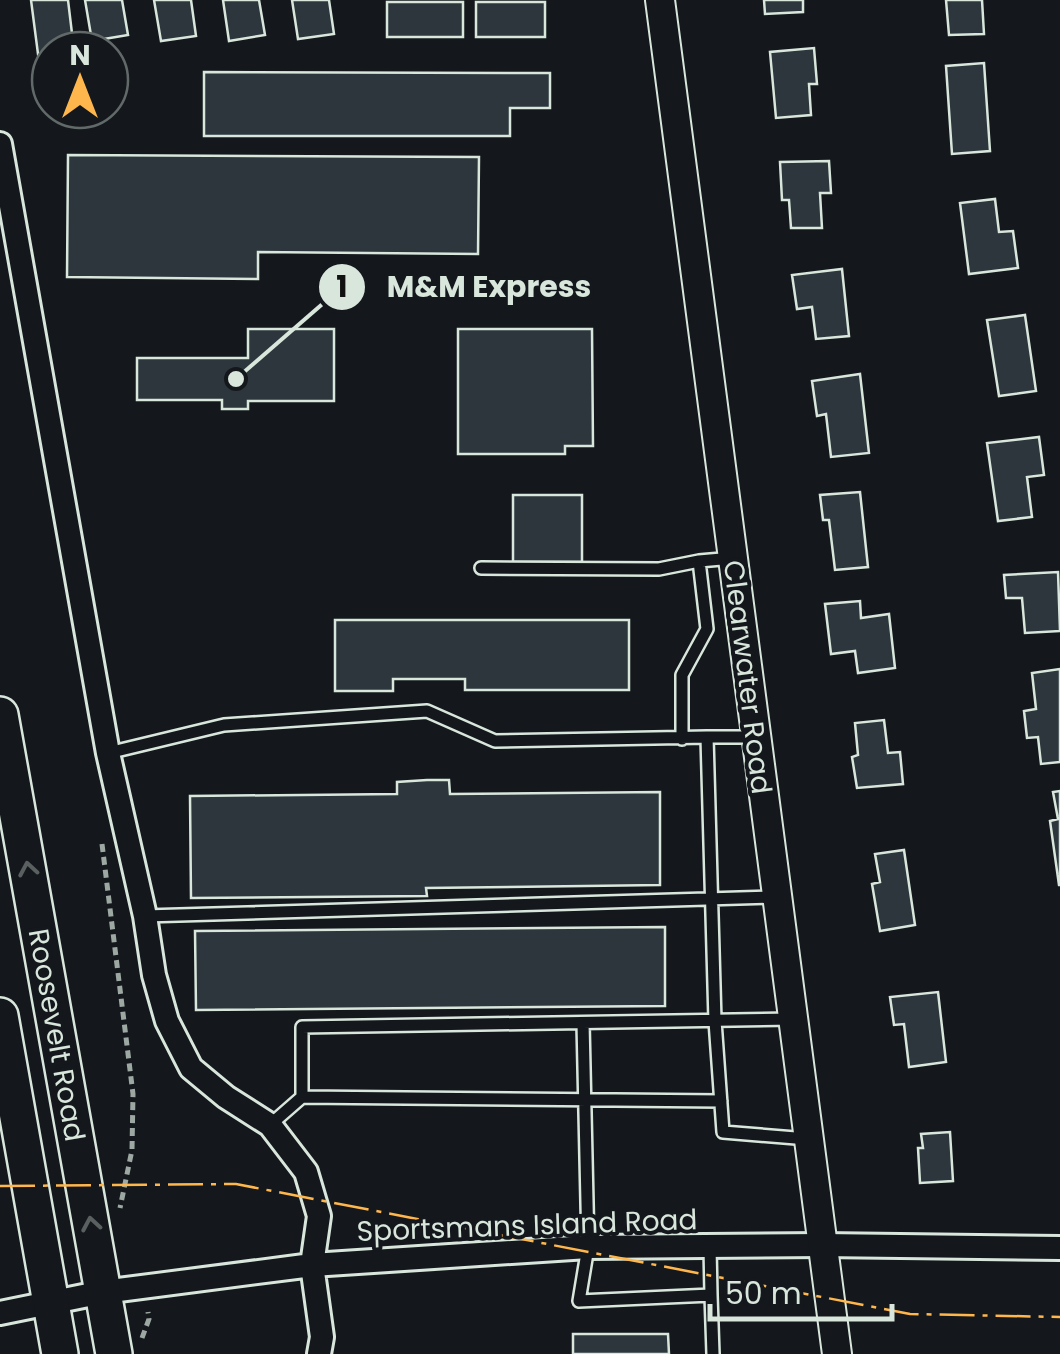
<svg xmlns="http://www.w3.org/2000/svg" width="1060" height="1354" font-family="Poppins,sans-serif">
	<rect width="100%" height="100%" fill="#14181c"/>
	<path fill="#2c363c" stroke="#d8e6dc" stroke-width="2.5" d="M31 0H68L74 50H50V107L45 108Z
		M85 0H122L128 35 92 41Z
		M154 0H191L196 36 161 41Z
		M223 0H259L265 35 229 41Z
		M292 0H329L334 34 298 39Z
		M764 0H803V12L765 14Z
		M946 0H982L984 34 949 35Z
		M387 2H463V37H387Z
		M476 2H545V37H476Z
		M814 48 817 84H809L811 115 776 118 770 52Z
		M984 63 990 151 952 154 946 66Z
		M204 72 550 73V108H510V136H204Z
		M68 155 479 157 478 254 258 252V279L67 277Z
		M829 161 831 193H820L822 228H791L789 200H782L780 162Z
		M995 199 999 232 1013 231 1018 268 969 274 960 203Z
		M842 269 849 336 816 339 812 307 797 309 792 275Z
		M1025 315 1036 391 999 396 987 320Z
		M248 329H334V401H248V409H222V400H137V358H248Z
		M458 329H592L593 446H565V454H458Z
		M860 374 869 453 831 457 826 414 817 416 812 381Z
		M1039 437 1044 475 1027 477 1032 517 998 521 987 443Z
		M860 492 868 567 835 570 829 520H823L820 495Z
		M513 495H582V562H513Z
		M1058 572 1060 631 1025 633 1022 598H1006L1004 575Z
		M860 601 861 618 889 614 895 668 858 673 855 651 831 654 825 604Z
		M335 620H629V690H465V679H393V691H335Z
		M1060 669V762L1041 764 1038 737 1027 738 1024 711 1036 709 1032 673Z
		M884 720 888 753 900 752 903 784 857 788 852 757 858 755 855 723Z
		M427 780H449L450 794 660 792V885L426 888 427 896 191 898 190 796 397 794V782Z
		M1060 791V885H1059L1050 821 1058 819 1053 792Z
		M904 850 915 925 880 931 872 884 880 882 875 854Z
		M665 927V1006L196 1010 195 931Z
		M938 992 946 1062 909 1067 904 1024 894 1025 890 997Z
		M950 1132 953 1181 920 1183 918 1148H923L921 1134Z
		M573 1334H668L669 1354H573Z"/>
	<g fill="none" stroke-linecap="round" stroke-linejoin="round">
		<g stroke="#d8e6dc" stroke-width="16">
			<path id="service" d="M699 561 733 558
				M481 568 659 569 699 561 707 629 682 675V739
				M707 737H756
				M108 753 224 725 427 711 495 741 707 737 715 1021 723 1132 808 1139
				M145 916 775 897
				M583 1023 588 1247 579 1301 711 1295 713 1354
				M302 1097V1027L793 1019
				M270 1125 302 1097 721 1101
				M710 1247 711 1295"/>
		</g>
		<g stroke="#d8e6dc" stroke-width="28">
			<path id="minor" d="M0 144 108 753 145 916 154 975 167 1021 191 1068 226 1097 270 1125 306 1172 319 1216 312 1265 322 1337 319 1354
				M0 1313 103 1292 312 1265 588 1247 822 1245 1060 1248"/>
		</g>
		<g stroke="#d8e6dc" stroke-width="32">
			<path id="tertiary" d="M660 0 837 1354"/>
		</g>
		<g stroke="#d8e6dc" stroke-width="40">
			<path id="primary" d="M0 715 114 1354
				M0 1016 60 1354"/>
		</g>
		<path stroke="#9da8a2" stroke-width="5" stroke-dasharray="8 5" stroke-linecap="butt" d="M102 844 133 1094 132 1150 120 1208
			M142 1338 149 1319 148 1312"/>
		<use href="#service" stroke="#14181c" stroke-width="11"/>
		<use href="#minor" stroke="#14181c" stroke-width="22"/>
		<use href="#tertiary" stroke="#14181c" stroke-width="28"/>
		<use href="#primary" stroke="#14181c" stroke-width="35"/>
		<path stroke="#ffb74d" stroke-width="2.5" stroke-dasharray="35 8 5 8" stroke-linecap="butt" d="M0 1186 236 1184 910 1314 1060 1317"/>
	</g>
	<defs><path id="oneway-chevron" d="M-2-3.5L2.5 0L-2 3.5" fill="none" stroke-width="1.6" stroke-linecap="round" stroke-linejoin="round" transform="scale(2.5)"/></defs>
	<g stroke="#59605f">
		<use href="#oneway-chevron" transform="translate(28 869) rotate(-100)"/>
		<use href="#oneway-chevron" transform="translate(91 1224) rotate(-100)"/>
	</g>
	<g text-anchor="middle" stroke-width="8" stroke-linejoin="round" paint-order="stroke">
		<g font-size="28" fill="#d8e6dc" stroke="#14181c">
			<text transform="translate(748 677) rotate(83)" y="10">Clearwater Road</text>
			<text transform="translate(57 1035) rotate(80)" y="10">Roosevelt Road</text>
			<text transform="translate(527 1225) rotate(-2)" y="10">Sportsmans Island Road</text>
		</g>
	</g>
	<path fill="none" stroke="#d8e6dc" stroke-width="4" d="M236 379L342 287"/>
	<g fill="#d8e6dc" stroke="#14181c" stroke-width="4">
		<circle cx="236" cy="379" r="10"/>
		<circle cx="342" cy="287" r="25"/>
	</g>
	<g font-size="30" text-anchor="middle" font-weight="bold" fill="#111">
		<text x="342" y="297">1</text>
	</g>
	<g font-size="30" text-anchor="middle" font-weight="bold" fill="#d8e6dc" stroke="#14181c" stroke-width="8" stroke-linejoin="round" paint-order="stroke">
		<text x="489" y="297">M&amp;M Express</text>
	</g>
	<g transform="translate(80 80)"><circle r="48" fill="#14181c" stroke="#626a69" stroke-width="2.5"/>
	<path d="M0-8L18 38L0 25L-18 38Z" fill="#ffb74d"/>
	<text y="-15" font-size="28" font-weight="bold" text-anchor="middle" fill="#d8e6dc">N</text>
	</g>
	<path d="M710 1304v15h182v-15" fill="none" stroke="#d8e6dc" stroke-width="5"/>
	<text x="725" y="1304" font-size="30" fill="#d8e6dc" stroke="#14181c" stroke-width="8" paint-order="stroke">50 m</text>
</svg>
